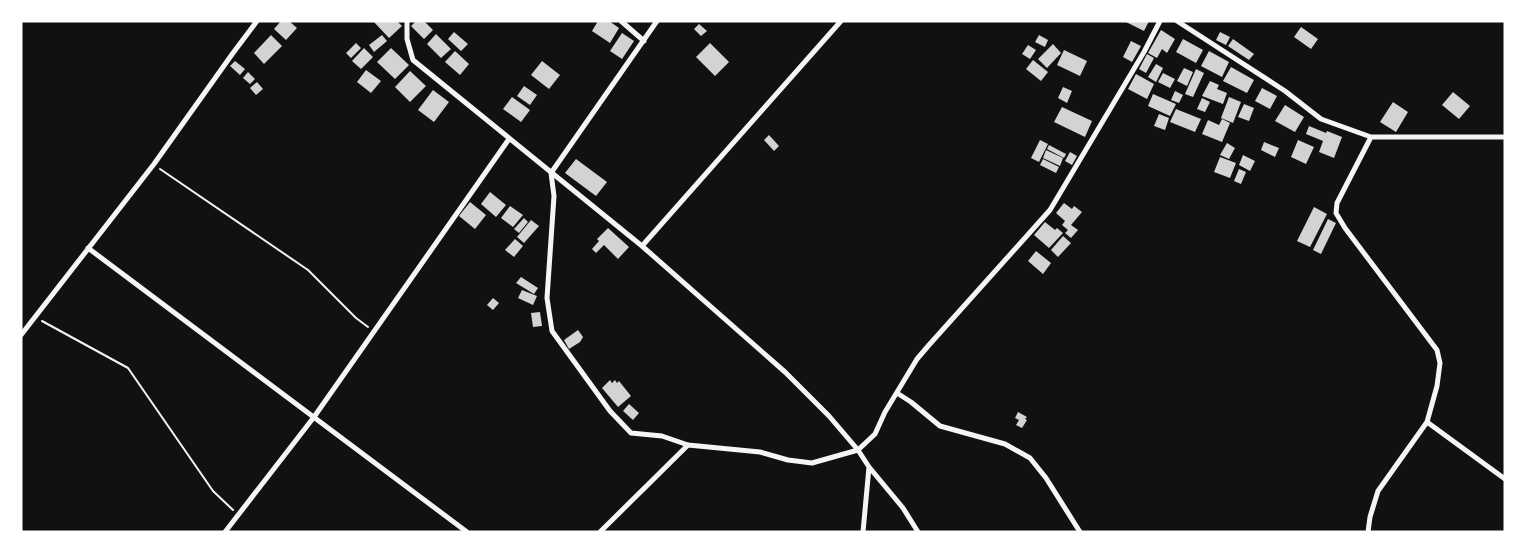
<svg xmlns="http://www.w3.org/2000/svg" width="1526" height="553" font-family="'PT Sans Narrow',sans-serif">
	<rect width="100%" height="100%" fill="#111"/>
	<path fill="#d3d3d3" d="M281 21H289L297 28 286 40 274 29Z
		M373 21H397L402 26 389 38Z
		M416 21H424L433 30 424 39 411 26Z
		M598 21H609L619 28 610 43 592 31Z
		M1124 21H1149L1144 31Z
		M699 24 707 31 701 36 694 29Z
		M1301 27 1318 39 1311 49 1294 37Z
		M1161 30 1175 39 1167 53 1162 49 1157 58 1148 53Z
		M454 32 468 44 461 51 448 39Z
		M1220 32 1230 37 1226 45 1216 40Z
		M622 33 634 41 622 59 610 51Z
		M436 34 451 49 441 58 427 44Z
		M271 35 282 46 264 64 254 53Z
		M382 35 387 41 374 52 369 45Z
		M1039 35 1048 40 1045 47 1035 42Z
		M1183 39 1203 50 1196 63 1176 52Z
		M1233 39 1254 54 1249 60 1228 46Z
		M1131 41 1141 46 1132 62 1123 57Z
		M356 43 361 48 351 58 346 53Z
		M710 43 729 62 715 76 696 57Z
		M1053 44 1061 53 1047 68 1038 59Z
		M1028 45 1036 50 1030 59 1022 54Z
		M364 48 373 57 361 69 352 61Z
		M391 48 409 65 395 79 377 62Z
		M1064 50 1087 61 1080 76 1057 65Z
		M455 51 469 64 460 75 445 62Z
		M1209 51 1229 62 1222 77 1201 66Z
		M1147 54 1154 58 1146 73 1139 69Z
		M1033 60 1048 72 1041 81 1026 69Z
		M235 61 245 69 240 75 230 66Z
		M542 61 560 75 549 89 531 75Z
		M1156 64 1163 68 1156 82 1148 77Z
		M1231 67 1254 80 1247 93 1223 81Z
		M1184 68 1193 72 1187 86 1177 81Z
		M1196 69 1204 73 1193 97 1185 94Z
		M366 70 381 81 371 93 357 82Z
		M410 71 426 86 410 102 395 87Z
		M248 72 255 79 250 84 243 78Z
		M1163 73 1175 79 1170 88 1158 82Z
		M1136 74 1154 84 1147 99 1128 89Z
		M1210 81 1219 85 1217 89 1227 93 1223 104 1202 96Z
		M257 82 263 89 256 95 250 88Z
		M524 86 537 95 530 105 517 96Z
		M1063 87 1072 91 1067 103 1058 98Z
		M1262 88 1277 96 1270 109 1255 101Z
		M433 90 449 102 434 122 418 110Z
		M1175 91 1183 95 1179 103 1171 100Z
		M1453 92 1470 106 1459 119 1442 105Z
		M1153 94 1176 104 1170 116 1148 106Z
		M512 97 530 110 521 122 503 109Z
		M1229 97 1241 102 1233 123 1221 118Z
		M1202 98 1210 102 1205 112 1197 109Z
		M1393 102 1408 112 1396 132 1380 122Z
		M1244 104 1254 108 1249 121 1238 117Z
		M1285 105 1304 117 1295 132 1275 121Z
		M1062 107 1092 121 1085 137 1054 122Z
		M1176 109 1201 119 1195 132 1170 122Z
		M1159 114 1169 118 1165 130 1154 126Z
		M1222 119 1230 123 1222 142 1202 134 1208 120 1219 125Z
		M1309 126 1326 133 1327 131 1342 137 1334 158 1319 152 1323 141 1306 134Z
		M769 135 779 146 774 151 764 140Z
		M1040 140 1048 144 1039 162 1031 158Z
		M1298 140 1314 147 1306 164 1291 157Z
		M1264 142 1279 148 1275 157 1261 150Z
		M1227 143 1235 148 1229 159 1220 155Z
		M1049 145 1066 154 1064 158 1047 149Z
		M1046 150 1063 158 1060 166 1043 158Z
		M1070 152 1077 156 1072 165 1065 161Z
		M1243 155 1255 161 1250 171 1239 165Z
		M1220 157 1236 163 1230 178 1214 172Z
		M576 159 607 182 596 196 565 173Z
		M1043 159 1059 167 1056 173 1040 165Z
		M1239 169 1246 172 1241 184 1234 181Z
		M490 192 506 205 496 217 481 204Z
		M470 202 486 215 475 229 459 216Z
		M1064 203 1072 209 1074 206 1082 212 1071 225 1078 230 1071 238 1065 233 1068 230 1062 225 1065 221 1056 213Z
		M510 206 523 215 513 227 501 218Z
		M1314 207 1327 214 1310 247 1297 241Z
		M524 218 528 222 519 233 514 229Z
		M1328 219 1336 223 1321 254 1313 250Z
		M531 220 539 226 524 243 517 237Z
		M1045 222 1055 230 1057 228 1063 233 1049 248 1034 235Z
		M608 228 629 247 618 259 604 245 596 253 592 249 599 241 597 239Z
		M1063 236 1071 243 1058 257 1051 250Z
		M515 239 523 246 514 257 505 250Z
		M1036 251 1051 263 1043 274 1028 261Z
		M521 277 538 288 534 294 516 283Z
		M522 290 537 296 533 305 518 298Z
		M493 298 499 303 493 310 487 305Z
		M540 312 542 326 533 327 531 313Z
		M578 330 583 337 580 342 569 349 564 340Z
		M610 380 612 383 615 380 617 383 619 381 631 396 618 407 602 388Z
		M629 404 639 413 633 420 623 411Z
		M1018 412 1027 417 1025 419 1027 420 1022 428 1016 425 1019 420 1015 418Z"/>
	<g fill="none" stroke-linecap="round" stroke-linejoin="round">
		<path stroke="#f5f5f5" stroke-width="2" d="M160 169 308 270 356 318 368 327
			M42 321 128 368 213 491 233 510"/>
		<path stroke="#f5f5f5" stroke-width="5" d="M407 21V39L413 60 642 246 785 372 829 416 858 450 869 467 903 508 918 532
			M621 21 644 41
			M657 21 551 173 554 196 547 298 552 331 610 411 631 433 662 436 688 445 760 452 788 460 812 463 858 450 875 434 885 412 917 359 929 345 1050 210 1144 52 1160 21
			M1177 21 1285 91 1321 119 1371 137H1505
			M642 246 841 21
			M88 248 467 532
			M21 335 154 164 233 53 257 21
			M897 393 911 402 940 426 1005 444 1030 458 1046 478 1080 532
			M1427 422 1505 479
			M225 532 314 417 509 139
			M600 532 688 445
			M863 532 869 467
			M1368 532 1370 517 1378 491 1427 422 1437 386 1440 363 1437 350 1345 228 1336 213 1337 203 1371 137"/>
	</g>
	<rect width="1526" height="553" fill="none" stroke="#ffffff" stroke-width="45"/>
</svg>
